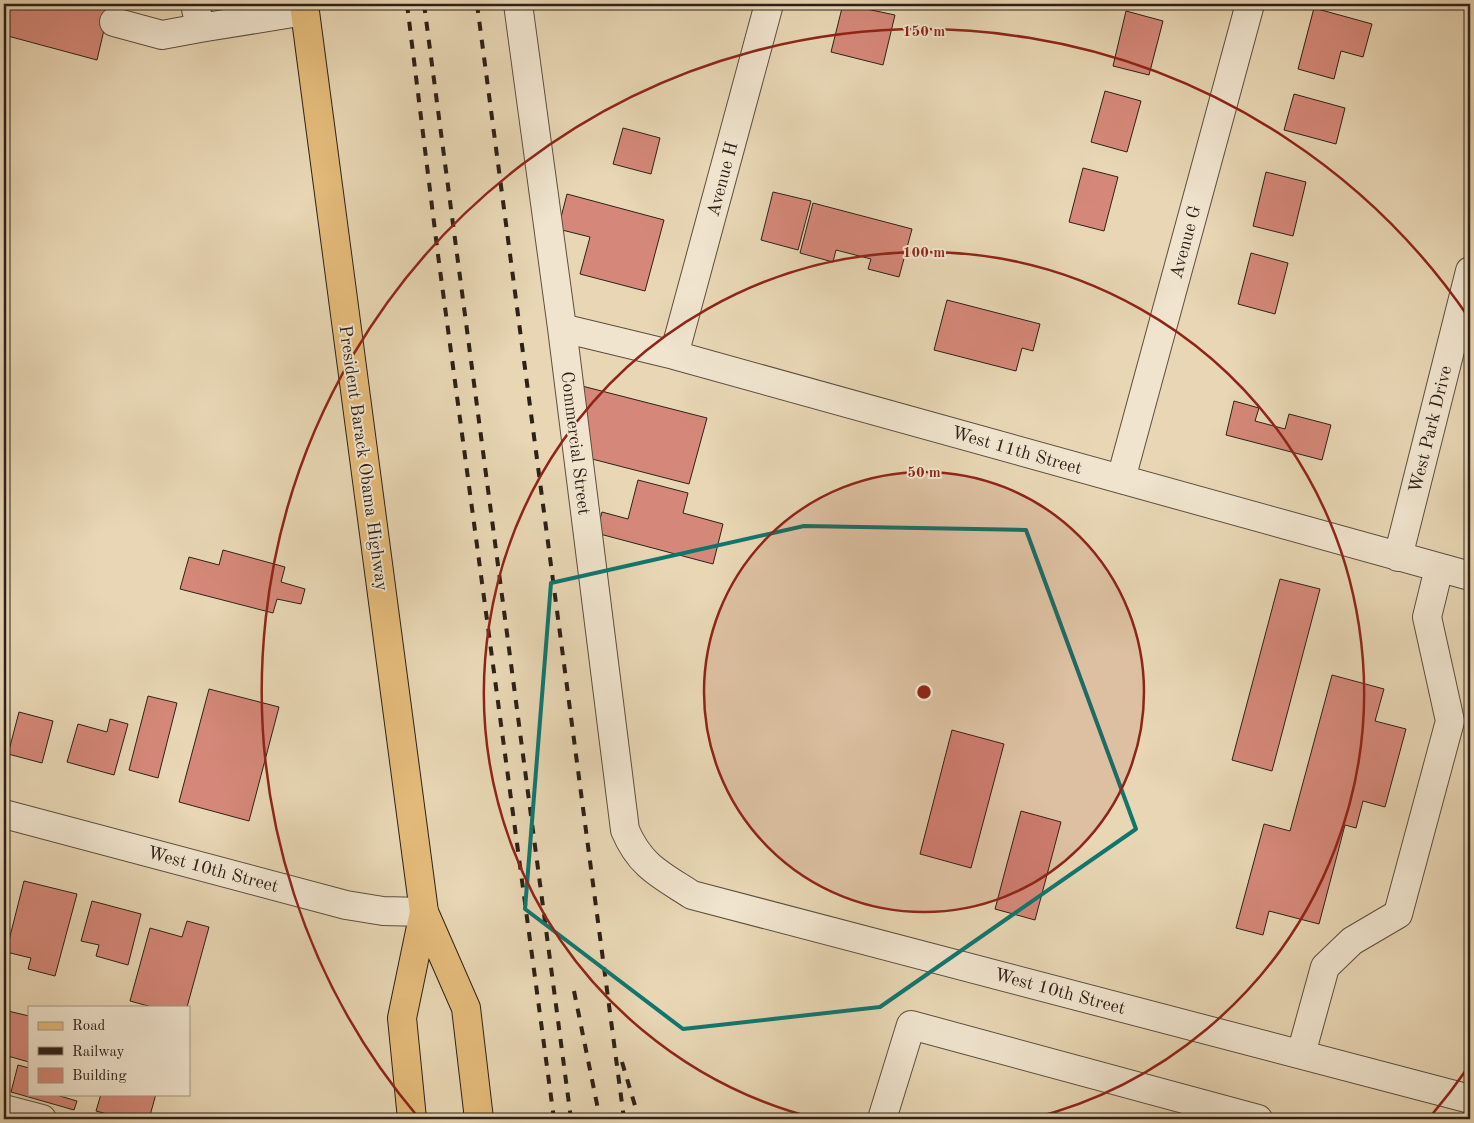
<svg xmlns="http://www.w3.org/2000/svg" width="1474" height="1123" font-family="'Old Standard TT',serif">
	<rect width="100%" height="100%" fill="#e8d6b4"/>
	<filter id="stains"><feTurbulence type="fractalNoise" baseFrequency=".004" numOctaves="4"/><feColorMatrix values="0 0 0 0 .2 0 0 0 0 .09 0 0 0 0 .02 0 0 0 .5 -.17"/></filter>
	<radialGradient id="worn" r=".72"><stop offset=".6" stop-color="#630" stop-opacity="0"/><stop offset="1" stop-color="#630" stop-opacity=".3"/></radialGradient>
	<path fill="#d58879" stroke="#2d2018" d="M4 4H110L97 60 4 35Z
		M843 4 895 15 883 65 831 52Z
		M1314 8 1372 24 1363 57 1341 51 1334 79 1298 69Z
		M1126 11 1163 21 1149 75 1113 66Z
		M1105 91 1141 101 1127 152 1091 142Z
		M1294 94 1345 108 1336 144 1284 130Z
		M623 128 660 138 651 174 613 164Z
		M1083 168 1118 177 1104 231 1069 222Z
		M1266 172 1306 182 1293 236 1253 226Z
		M773 192 811 201 798 250 761 240Z
		M567 194 664 220 645 291 580 274 590 237 558 229Z
		M813 203 912 229 899 277 868 269 871 259 836 250 833 262 800 253Z
		M1251 253 1288 263 1275 314 1238 304Z
		M947 300 1040 324 1033 351 1022 348 1016 371 934 350Z
		M582 386 707 418 689 484 592 459Z
		M1234 401 1259 408 1255 421 1285 429 1289 414 1331 425 1322 460 1226 435Z
		M638 480 688 493 683 513 723 524 713 564 596 533 602 512 628 519Z
		M223 550 285 567 281 582 305 589 301 604 277 599 273 613 180 589 189 557 219 565Z
		M1280 579 1320 589 1272 771 1232 760Z
		M1332 675 1384 689 1375 721 1406 729 1385 807 1363 801 1356 828 1345 825 1319 924 1269 911 1263 935 1236 928 1264 824 1290 831Z
		M209 689 279 707 249 821 179 802Z
		M148 696 177 703 158 778 129 770Z
		M19 712 53 721 42 763 8 754Z
		M110 719 128 724 114 775 67 762 78 724 107 732Z
		M952 730 1004 744 971 868 920 854Z
		M1021 811 1061 822 1035 920 995 909Z
		M24 881 77 894 55 976 28 969 31 958 6 952Z
		M92 901 141 914 128 965 96 956 99 945 81 941Z
		M187 921 209 927 187 1007H152L130 1001 150 928 182 937Z
		M4 1010 29 1016V1062L4 1055Z
		M18 1065 29 1068V1094H53L77 1101 74 1110 11 1092Z
		M101 1094H156L149 1119H126L96 1111Z"/>
	<g fill="none" stroke-linecap="round" stroke-linejoin="round">
		<g stroke="#5c4e3f" stroke-width="30">
			<path id="minor" d="M195 4 200 28 305 11
				M518 4 562 328 625 830C640 866 661 875 692 895L1470 1099
				M114 22 162 35 200 28
				M562 328 674 355 1470 576
				M674 355 769 4
				M1121 479 1250 4
				M1398 557 1470 271
				M4 814 346 905 383 911 424 912
				M1301 1054 1325 967 1352 941 1398 914 1450 721 1427 617 1439 568
				M4 1109 42 1119
				M882 1119 911 1025 1258 1119"/>
		</g>
		<g stroke="#2d2018" stroke-width="30">
			<path id="major" d="M304 4 424 912 466 1008 479 1119
				M412 1119 402 1018 424 912"/>
		</g>
		<use href="#minor" stroke="#f0e4ce" stroke-width="28"/>
		<use href="#major" stroke="#e4bb7a" stroke-width="28"/>
		<path stroke="#2d2018" stroke-width="4" stroke-dasharray="9 9" stroke-linecap="butt" d="M407 4 438 255 554 1119
			M424 4 571 1119
			M477 4 624 1119
			M574 991 600 1119
			M622 1062 639 1119"/>
	</g>
	<path fill="none" stroke="#0f766e" stroke-width="4" stroke-linejoin="round" d="M804 526 1026 530 1136 829 880 1007 683 1029 525 909 551 583Z"/>
	<circle cx="924" cy="692" r="220" fill="#8f2418" fill-opacity=".12"/>
	<g fill="none" stroke="#8f2418" stroke-width="2.5">
		<circle cx="924" cy="692" r="220"/>
		<path d="M818 1119A440 440 0 1 1 1030 1119"/>
		<path d="M1469 1066A661 661 0 0 1 1430 1117M418 1117A661 661 0 1 1 1469 318"/>
	</g>
	<g text-anchor="middle" stroke-width="4" stroke-linejoin="round" paint-order="stroke">
		<g font-size="18" fill="#2d2018" stroke="#f0e4ce">
			<text transform="translate(722 179) rotate(-75)" y="6">Avenue H</text>
			<text transform="translate(1185 242) rotate(-75)" y="6">Avenue G</text>
			<text transform="translate(1430 429) rotate(-76)" y="6">West Park Drive</text>
			<text transform="translate(576 443) rotate(83)" y="6">Commercial Street</text>
			<text transform="translate(1017 450) rotate(16)" y="6">West 11th Street</text>
			<text transform="translate(364 458) rotate(82)" y="6">President Barack Obama Highway</text>
			<text transform="translate(213 869) rotate(15)" y="6">West 10th Street</text>
			<text transform="translate(1060 991) rotate(15)" y="6">West 10th Street</text>
		</g>
	</g>
	<circle cx="924" cy="692" r="8" fill="#8f2418" stroke="#f0e4ce" stroke-width="2.5"/>
	<g font-size="15" text-anchor="middle" font-weight="bold" fill="#8f2418" stroke="#f0e4ce" stroke-width="4" stroke-linejoin="round" paint-order="stroke">
		<text x="924" y="36">150 m</text>
		<text x="924" y="257">100 m</text>
		<text x="924" y="477">50 m</text>
	</g>
	<rect width="1474" height="1123" fill="none" stroke="#e8d6b4" stroke-width="20"/>
	<rect x="5" y="5" width="1464" height="1113" fill="none" stroke="#2d2018" stroke-width="2.5"/>
	<rect x="10" y="10" width="1454" height="1103" fill="none" stroke="#2d2018"/>
	<rect x="28" y="1006" width="162" height="90" fill="#f0e4ce" stroke="#a29685"/>
	<rect x="38" y="1022" width="25" height="8" fill="#e4bb7a" stroke="#a29685"/>
	<text x="72" y="1030" font-size="15" fill="#2d2018">Road</text>
	<rect x="38" y="1047" width="25" height="8" fill="#2d2018" stroke="#a29685"/>
	<text x="72" y="1056" font-size="15" fill="#2d2018">Railway</text>
	<rect x="38" y="1068" width="25" height="15" fill="#d58879" stroke="#a29685"/>
	<text x="72" y="1080" font-size="15" fill="#2d2018">Building</text>
	<rect width="100%" height="100%" filter="url(#stains)"/>
	<rect width="100%" height="100%" fill="url(#worn)"/>
</svg>
